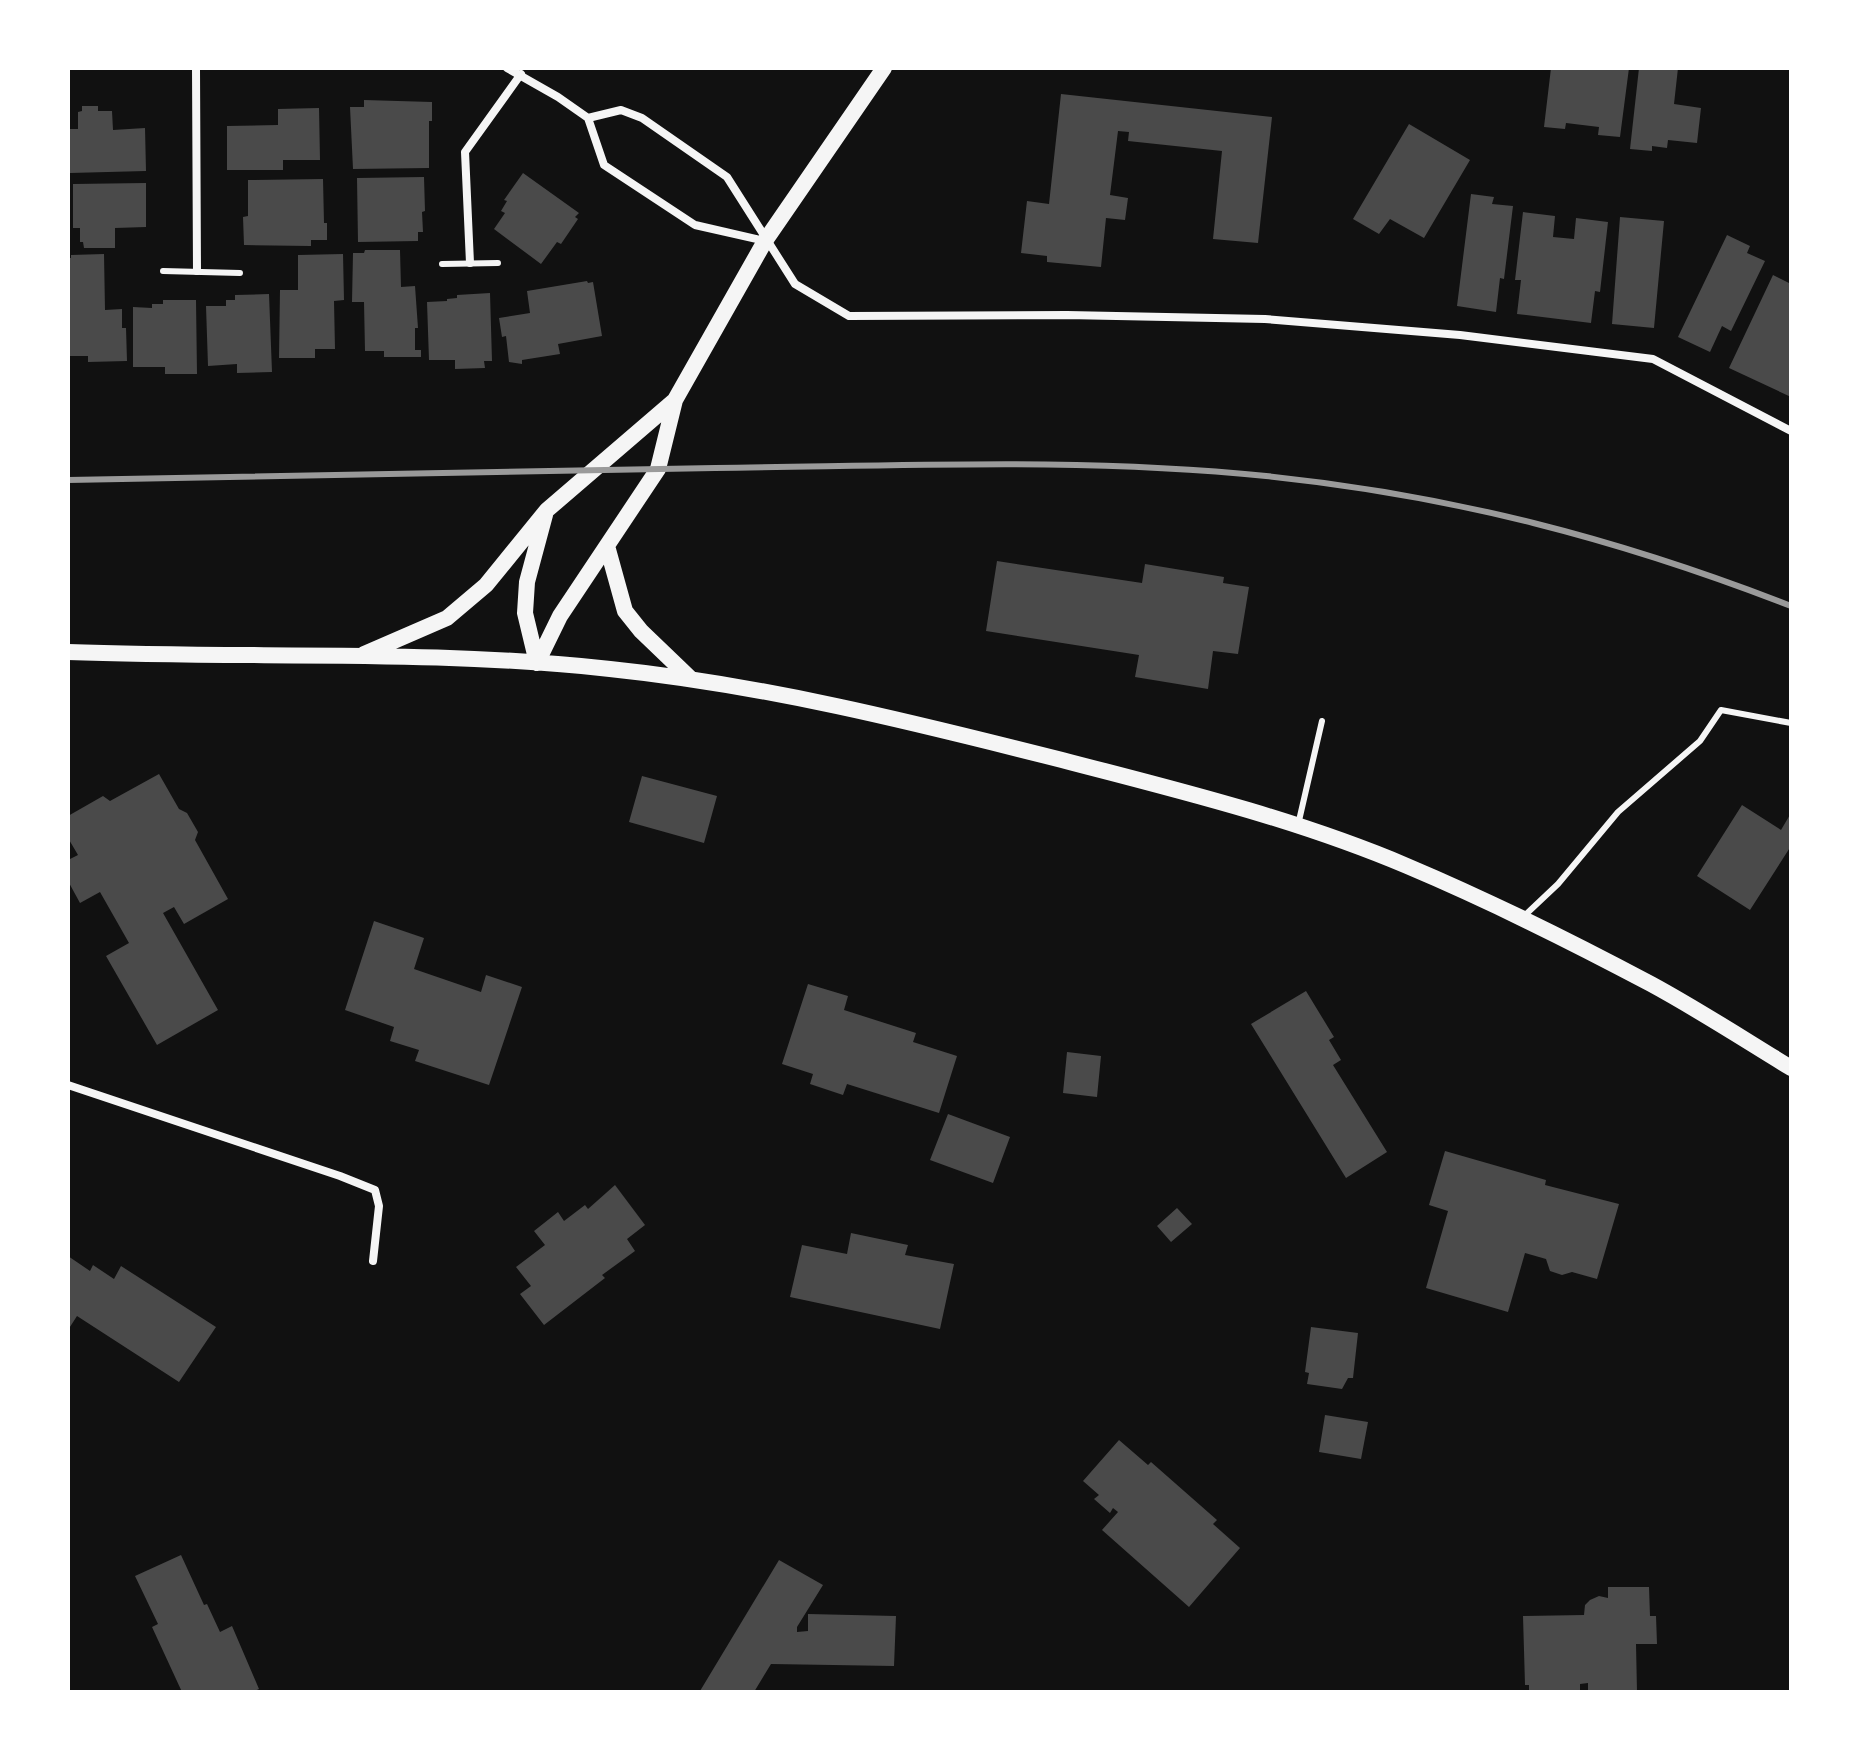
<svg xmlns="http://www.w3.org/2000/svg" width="1859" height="1760" font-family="'Nunito Sans',sans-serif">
	<rect width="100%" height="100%" fill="#111"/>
	<path fill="#4a4a4a" d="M1551 68H1629L1620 137 1598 135 1599 127 1566 123 1565 129 1544 127Z
		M1639 68H1678L1674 104 1701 108 1697 143 1668 140 1667 148 1652 146V151L1630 149Z
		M1061 94 1272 117 1258 243 1213 239 1222 151 1128 141 1129 132 1118 131 1110 195 1128 198 1125 220 1106 218 1101 267 1047 262V256L1021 253 1027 201 1049 204Z
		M364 100 432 102V121H429V168L353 169 350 107H364Z
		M82 106H98V111H112L113 130 145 128 146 171 70 173 69 129H78V112L82 111Z
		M319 108 320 160H283V170H227V126L278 125V109Z
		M1409 124 1470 160 1424 238 1390 219 1379 234 1353 219Z
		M523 173 579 213 575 217 578 219 561 244 557 242 541 264 494 229 505 213 501 211 507 201 504 200Z
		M424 177 425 211 422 212 423 232H418V241L358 242 357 178Z
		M323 179 324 223H327V240H311V246L244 245 243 217 248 216V180Z
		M146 183V227L115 228V248H84L83 242H80V228H73V184Z
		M1471 194 1494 197 1492 204 1513 206 1504 279 1500 278 1496 312 1457 306Z
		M1523 212 1555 216 1553 237 1574 239 1576 218 1608 222 1600 292 1595 291 1591 323 1517 314 1521 280H1515Z
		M1620 217 1664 221 1654 328 1612 324Z
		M1727 235 1750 246 1747 253 1765 261 1731 331 1722 326 1710 352 1678 337Z
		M365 250H400L401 287 415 286 418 328H415V350H421V357H384V351H365L364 302H352L353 253H364Z
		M104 254 105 310 122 309V328H126L127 361 88 362V356H70L68 258H71V255Z
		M343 254 344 300 334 301 335 349H315V358H279L280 290H298V255Z
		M1773 275 1791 284V397L1729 368Z
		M587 281 588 283 593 282 602 336 558 344 560 354 522 360V364L509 362 506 336 502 337 499 318 530 313 527 291Z
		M490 293 492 361H484L485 368 455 369V360H429L427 302 447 301V299L457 298V295Z
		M269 294 272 372 237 373V364L208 366 206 306H226V300H235V295Z
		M163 300H196L197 374H165V367H133V307L152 308V304H163Z
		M997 561 1142 583 1145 564 1224 577 1223 583 1249 587 1238 654 1213 651 1208 689 1135 677 1139 655 986 631Z
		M159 774 179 809 187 813 198 832 195 840 228 899 184 924 174 907 163 913 218 1010 157 1045 106 956 129 943 100 892 80 903 68 881V860L78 855 68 838V816L103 796 110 801Z
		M642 776 717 796 704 843 629 822Z
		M1742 805 1781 830 1791 813V846L1750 910 1697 876Z
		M374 921 424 938 414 969 481 992 486 975 522 987 489 1085 415 1061 419 1050 390 1041 394 1027 345 1010Z
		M808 984 848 996 844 1010 916 1033 913 1042 957 1056 939 1113 847 1084 843 1095 810 1084 813 1074 782 1064Z
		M1306 991 1334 1037 1329 1040 1341 1060 1333 1065 1387 1152 1346 1178 1251 1024Z
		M1067 1052 1101 1056 1097 1097 1063 1093Z
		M948 1114 1010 1137 993 1183 930 1160Z
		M1445 1151 1546 1180 1545 1185 1619 1204 1597 1279 1572 1272 1562 1275 1550 1271 1546 1259 1525 1253 1508 1312 1426 1288 1448 1211 1429 1205Z
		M615 1185 645 1225 627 1239 635 1251 602 1275 605 1278 544 1325 520 1294 531 1286 516 1267 545 1245 534 1231 558 1212 564 1221 585 1205 588 1209Z
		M1177 1208 1192 1224 1171 1242 1157 1226Z
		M851 1233 908 1245 905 1255 954 1264 940 1329 790 1297 802 1245 847 1254Z
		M68 1256 90 1271 93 1265 114 1279 121 1266 216 1327 179 1382 77 1316 68 1330Z
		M1311 1327 1358 1333 1353 1378H1348L1342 1389 1307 1384 1309 1373 1305 1372Z
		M1325 1415 1368 1422 1361 1459 1319 1452Z
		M1119 1440 1148 1465 1151 1462 1217 1520 1213 1524 1240 1548 1189 1607 1102 1530 1118 1512 1113 1508 1110 1513 1094 1499 1099 1495 1083 1481Z
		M181 1555 204 1605 207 1604 220 1632 232 1626 259 1689 252 1692H182L152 1627 158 1624 135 1576Z
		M779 1560 823 1585 797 1627V1632L808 1631V1614L896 1616 894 1666 771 1664 754 1692 700 1691Z
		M1608 1587H1649L1650 1616H1656L1657 1644H1636L1637 1692H1588V1683L1580 1684V1692H1529V1685H1525L1523 1616 1584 1615 1585 1605 1590 1600 1599 1596 1608 1598Z"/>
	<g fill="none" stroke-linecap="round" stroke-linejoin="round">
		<path stroke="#f5f5f5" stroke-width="6" d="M442 264 498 263
			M163 271 240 273
			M1298 825 1322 721
			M1524 916 1558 884 1618 812 1700 741 1721 710 1791 723"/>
		<path stroke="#f5f5f5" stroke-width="8" d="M196 68 197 271
			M507 68 558 97 588 118 604 165 695 225 765 241
			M588 118 621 110 642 118 727 177 795 284 849 316 1067 315 1265 319 1460 335 1653 359 1791 431
			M470 263 465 152 521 74
			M68 1085 340 1176 375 1190 379 1206 373 1261"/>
		<path stroke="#f5f5f5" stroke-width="16" d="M607 546 625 611 641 631 691 679
			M68 652C248 659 430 649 610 669 764 685 912 722 1062 760 1178 790 1296 819 1407 866 1490 901 1572 942 1651 984 1699 1010 1745 1040 1791 1068
			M364 654 447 618 486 585 547 510 675 400
			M537 663 560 616 658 469 675 400 765 241 884 68
			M537 663 525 613 527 582 545 515"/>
		<path stroke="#9a9a9a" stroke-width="6" d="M68 480C284 476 500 472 715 468 899 466 1083 457 1266 476 1451 495 1619 539 1791 606"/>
	</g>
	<rect width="1859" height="1760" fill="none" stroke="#ffffff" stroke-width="140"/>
</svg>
